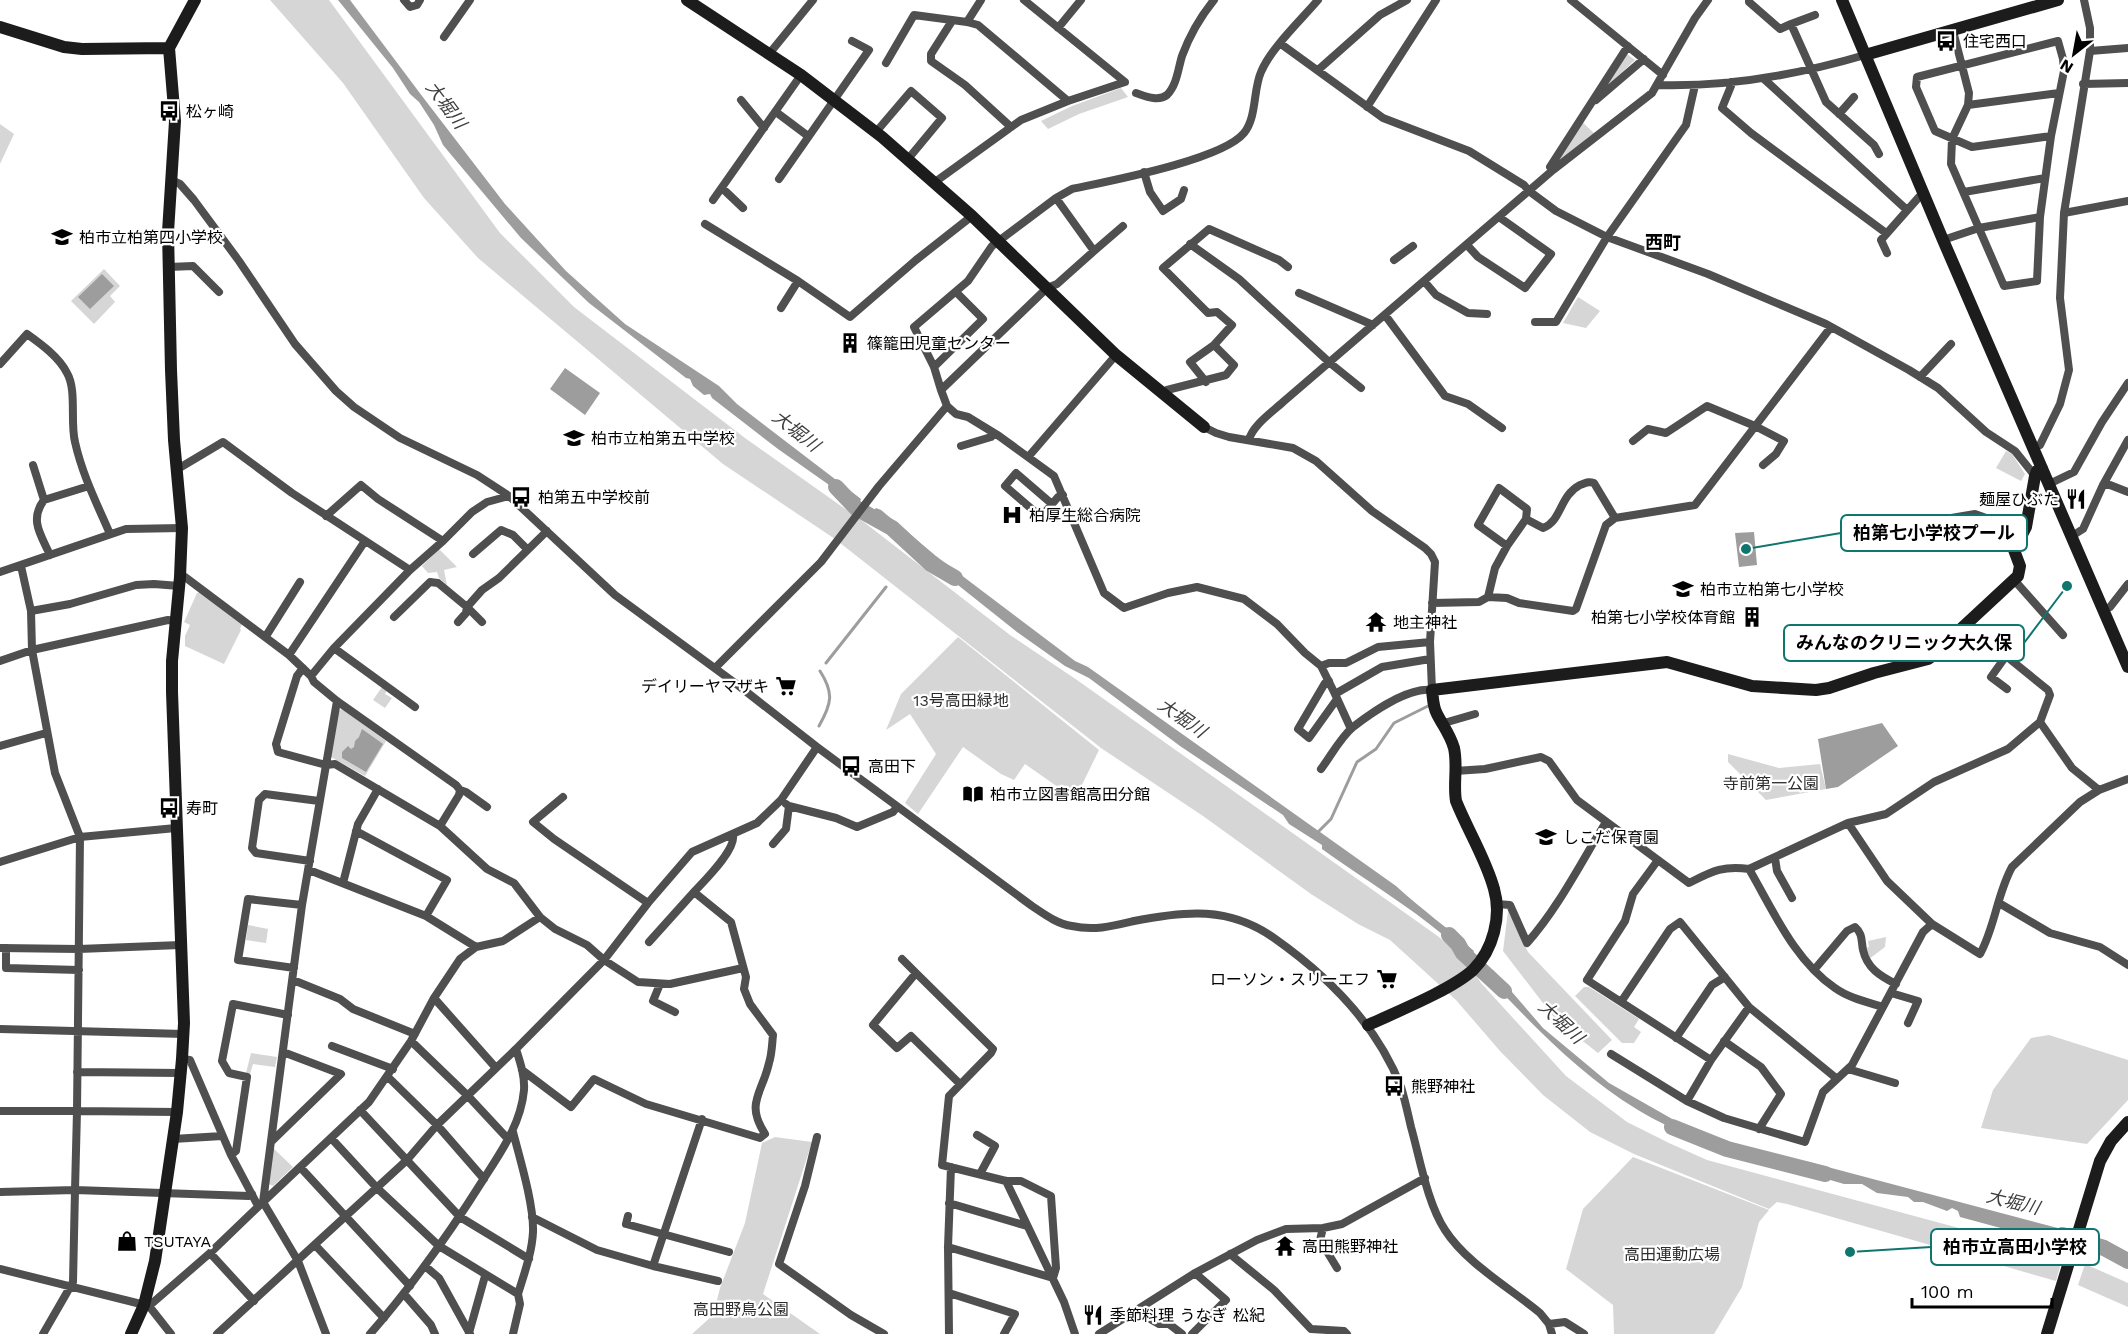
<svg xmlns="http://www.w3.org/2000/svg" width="2128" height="1334" font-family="'Work Sans','Noto Sans JP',sans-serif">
	<rect width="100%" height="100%" fill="#fff"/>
	<path fill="#d6d6d6" d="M270 0H329L500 233 574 307 745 438 865 523 1010 635 1077 680 1439 937 1468 963 1481 983 1566 1076 1627 1122 1669 1143 1707 1160 2059 1255 2063 1256 2056 1281 1787 1204 1777 1202 1769 1209 1634 1154 1590 1132 1543 1095 1500 1051 1456 1000 1390 940 1358 924 1311 894 1203 816 1101 748 835 539 723 464 478 258 424 198 343 83Z
		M1627 54 1635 60 1605 88Z
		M1121 88 1128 97 1079 114 1048 129 1041 121 1072 106Z
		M1580 120 1594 133 1558 162Z
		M0 124 14 134 0 164Z
		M104 269 120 286 110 296 115 302 94 324 71 301Z
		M1578 297 1600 311 1586 328 1563 323Z
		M2006 451 2012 454 2025 474 2021 481 1996 468Z
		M439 549 457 567 444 570 447 585 439 578 437 572 428 573 422 566Z
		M200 592 242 624 240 629 241 630 224 664 185 646V636L190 625 184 622 197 593Z
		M958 637 1099 750 1075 799 1025 764 1014 780 1001 774 963 747 918 814 905 803 936 754 910 714 886 730 901 694Z
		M382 687 387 690 385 694 392 698 385 708 373 700Z
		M342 709 386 741 365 776 331 757 337 712Z
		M1728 754 1779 768 1820 764 1826 789 1766 800 1728 762Z
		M1508 911 1528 952 1612 1040 1598 1053 1556 1020 1503 951Z
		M248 925 268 929 266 943 246 940Z
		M1886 937 1885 947 1869 959 1866 948 1869 947 1868 941Z
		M1584 987H1589L1639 1019 1634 1027 1641 1032 1634 1043H1622L1575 996Z
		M2049 1035 2128 1060V1100L2087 1144 1981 1128 1993 1090 2031 1038Z
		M251 1053 277 1057 275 1067 253 1064 250 1074 246 1073Z
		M775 1137 812 1142 763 1294 820 1334H692L713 1315 720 1288 745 1223 762 1143Z
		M273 1148 293 1167 273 1186 269 1184Z
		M1633 1157 1769 1210 1759 1222 1742 1287 1714 1334H1614L1613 1305 1566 1269 1583 1209Z
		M2085 1264 2128 1283V1307L2078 1285Z"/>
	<path fill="#9d9d9d" d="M338 0H350L422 96 505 204 566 271 625 324 719 386 737 404 861 499 857 509 842 494 778 449 712 398 710 394 704 395 693 386 690 379 686 378 589 303 521 238 443 145 434 125 419 102 410 94 393 68Z
		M102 274 114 286 90 309 78 297Z
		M565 368 600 393 585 415 550 389Z
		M876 508 881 510 936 556 1075 661 1088 667 1396 886C1421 909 1449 929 1474 951L1469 958C1425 915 1372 885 1322 849V845L1289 824 1283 815 1180 746 1089 678 1065 666 1017 632 870 515Z
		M1754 532 1757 565 1739 567 1735 533Z
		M1882 723 1898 746 1838 787 1826 789 1818 739Z
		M362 729 383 744 366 772 342 758V752L348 746 351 749 354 747 355 741 359 737Z
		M1493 970 1543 1028 1609 1083 1681 1124 1756 1151 1794 1161 1792 1169C1740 1155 1684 1138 1638 1110 1579 1074 1533 1025 1486 976Z
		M1805 1161 2073 1232 2070 1242 2036 1232 2023 1234 1960 1217 1958 1211 1952 1208 1947 1211 1923 1202H1914L1908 1197 1877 1193 1862 1184H1844L1803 1172Z
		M2092 1240 2128 1260V1266L2089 1248Z"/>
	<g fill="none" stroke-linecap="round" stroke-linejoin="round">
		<path stroke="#9d9d9d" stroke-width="3" d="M826 663 886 587
			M819 726C832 703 834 693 820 671
			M1317 833 1331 819 1357 762 1376 749 1394 723 1428 706"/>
		<path stroke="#9d9d9d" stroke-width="16" d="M836 487 856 508 892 528 931 564 955 578
			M1449 935 1458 944 1463 953 1504 991
			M1672 1127 1727 1149 1825 1174
			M2062 1235 2104 1248 2128 1261"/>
		<path stroke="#4f4f4f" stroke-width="8" d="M404 0 410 7 417 5 420 0
			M1571 0 1663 75
			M1749 0V2L1780 29 1791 24 1826 102 1874 145 1879 154
			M952 21 931 54V61L965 85 1011 127
			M967 22 981 0
			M1791 24 1815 15
			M1058 28 1081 0
			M1953 31 1969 93 1968 105 1952 139 1951 164 2004 286 2037 281 2040 217 2051 136 2064 71 2063 59 2058 41 1917 77 1916 87 1935 131 1972 147 2051 136
			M444 37 470 0
			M1281 44 1383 118 1469 151 1524 185 1529 191 1556 211 1607 237 1708 274 1826 324 1909 370 1938 388 1986 432 2015 451 2035 476
			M2090 51 2128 48
			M769 54 813 0
			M886 63 914 15 967 22 978 25 1068 101 1125 82 1024 0
			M1318 70 1380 15 1407 0
			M1764 79 1907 210
			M1731 82V86L1722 108 1751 133 1886 233
			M2083 84 2128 83
			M1658 85C1729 87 1797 75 1865 55
			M1136 93C1145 96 1158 102 1167 95 1177 85 1178 69 1182 56 1189 37 1201 16 1214 0
			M741 100 764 128
			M1596 100 1644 59
			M1968 105 2059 93
			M1367 107 1436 0
			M776 112 808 136
			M1839 114 1854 97
			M876 132 911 91 942 118 908 159
			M1553 170 1550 167 1628 46
			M1144 172 1150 192 1163 211 1181 199 1184 190
			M779 179 869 50 852 41
			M171 180 180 184 194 200 239 261 295 344 336 391 354 407 400 438 477 475 509 496 615 595 739 686 817 747 1032 906C1044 914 1057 924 1072 926 1094 931 1113 926 1134 921 1185 911 1229 906 1274 938 1328 976 1377 1025 1401 1087 1405 1100 1408 1114 1411 1127 1420 1159 1427 1202 1445 1230 1466 1263 1510 1288 1540 1313L1549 1324 1552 1334
			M935 182 1021 120 1068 101
			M722 188 743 208
			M1964 192 2045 178
			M713 200 801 75
			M2064 213 2128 201
			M705 224 798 281 850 317 916 260 972 216
			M1943 240 1979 228 2040 217
			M1190 244 1239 279 1330 363 1361 388
			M1467 245 1478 257 1525 288 1551 254 1499 217
			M1094 251 1123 226
			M1887 253 1881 240 1919 197 1924 195
			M1394 260 1413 246
			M169 267 193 266 219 292
			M1424 281 1436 295 1468 313 1487 314
			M1299 293 1373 325
			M781 308 798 281
			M1385 315 1445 396 1468 404 1502 428
			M1535 322H1556L1607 237 1686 125 1695 85
			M0 364 27 334C41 344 59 357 67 373 77 390 70 422 75 442 82 474 97 504 110 534
			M934 367 983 319 956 292
			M1920 377 1951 344
			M1206 382 1190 362 1214 345 1232 325 1217 312 1208 313 1163 268 1209 229 1279 260 1288 267
			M941 390 934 367 914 327 968 281 992 246 1056 198 1072 189C1109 181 1222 160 1244 133 1257 117 1253 90 1261 72 1271 48 1301 20 1318 0
			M1164 394 1167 390 1226 375 1234 365 1214 345
			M947 406 956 414 968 417 999 436 1054 476 1104 593 1124 608 1168 593 1197 587 1244 599 1277 624 1305 653 1321 666
			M1204 427 1216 433 1229 437 1293 448 1316 461 1372 511 1425 548 1431 554 1435 562 1430 642 1432 690C1408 687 1371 713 1353 727 1340 738 1331 756 1321 769
			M1249 440C1252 426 1272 412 1283 402L1553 170 1652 93 1695 18 1708 0
			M1633 441 1648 429 1666 433 1707 406 1755 426 1784 441 1776 454 1763 465
			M961 446 991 437 994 433
			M2033 448 2040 445 2060 404 2069 370 2060 298 2064 213 2090 51V28L2084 0
			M1029 456 1116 355
			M33 465 44 500C29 520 41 535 50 555
			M176 467H181L223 442 292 493 410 570 334 648 311 676
			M2049 484 2074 472 2102 422 2128 383
			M2103 485H2110L2128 492
			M44 500 89 486
			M1052 504 1016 473 1005 486 1041 517 1058 497 1063 495
			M326 516 361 485 378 499 443 541
			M1526 519 1507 546 1478 525 1499 488 1527 509 1526 519 1543 528C1562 521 1559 496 1580 485 1586 483 1588 481 1594 483L1615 518
			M1892 528 1975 514 1989 519 2019 539
			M2072 536 2083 529 2103 485 2128 440
			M473 554 501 530 513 535 527 549
			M410 570 443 541 472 512 487 502 509 496
			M0 572 126 529 182 528
			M180 577H185L289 655 311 676 314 682 337 701 456 785 460 790 466 792 487 807
			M2015 581 2063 635
			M1488 597 1495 568 1507 546
			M1432 603 1479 602 1488 597 1507 598 1519 603 1573 611 1576 609 1606 525 1615 518 1695 505 1831 327
			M2103 610 2110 607 2128 584
			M31 611 70 604 136 585 154 584 179 586
			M394 617 430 582 438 583 467 607 466 613 458 622
			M482 622 467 607 482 590 499 578 547 531
			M1962 628 1988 648 2006 656 2048 690 2050 695 2040 722
			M266 636 300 582
			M334 648 415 707
			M289 655 365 541
			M2006 656 1991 677 2007 689
			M0 661 32 650 168 620 176 621
			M303 668 297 676 276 744 278 752 326 765 335 764 440 826
			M715 668 821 562 879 486 947 406 941 390 1047 288 1057 284 1094 251 1056 198
			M1329 681 1325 683 1298 729 1309 738 1337 699
			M1335 694 1321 666 1329 663H1346L1378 647 1430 642
			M1444 723 1475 714
			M1351 729 1335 694 1382 667 1430 659
			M0 746 46 733
			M1455 771 1485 769 1541 757 1549 761 1577 800 1689 883C1711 872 1723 865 1749 869L1848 823 1886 814 1934 782 2008 749 2040 722 2072 768 2099 790
			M460 790 459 795 440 826 487 869 514 883 540 917 555 929 587 945 604 960 638 982 670 984 743 968
			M563 797 533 822 554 839 648 903
			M789 806 836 818 857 827 893 812 897 807
			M1848 823 1887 881 1932 924
			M356 831 447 880 426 916
			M773 844 786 829 789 806 786 804
			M1775 858 1777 871 1792 898
			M1658 860 1633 894 1625 921 1587 980 1711 1060
			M310 861 256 853 252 848 259 800 265 794 319 801
			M0 862 80 837 176 828
			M1749 869C1773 910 1794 960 1835 988 1849 998 1867 1002 1883 1007
			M309 870 426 916 476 947
			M343 883 358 824 378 789
			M1999 903 2050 933 2100 947 2128 965
			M1497 904 1510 905 1527 943C1559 907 1581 862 1606 822
			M649 942 694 892
			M0 948 79 949 180 945
			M6 948V968L79 970
			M902 959 916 973
			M294 968 238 960 248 899 302 905
			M1814 970 1847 931 1855 927C1863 934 1861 940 1863 950 1867 968 1880 976 1896 984
			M293 980 340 999 353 1009 415 1034
			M660 984 653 1001 675 1012
			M1891 993 1918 1001 1908 1023
			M434 998 496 1068
			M1621 1002 1670 929 1680 922 1749 1007 1836 1078
			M0 1029 184 1034
			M1676 1038 1712 985 1725 977
			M411 1041 468 1096 508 1139
			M1724 1041 1761 1067 1781 1094 1759 1129
			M332 1046 393 1069
			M1611 1054 1687 1101 1724 1118 1805 1142 1823 1092 1852 1065 1923 932 1932 924 1980 954C1995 927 1997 894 2012 867L2080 802 2099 790 2128 779
			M182 1059 190 1060 231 1155 258 1206
			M1848 1069 1895 1083
			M522 1070 571 1107 594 1079 646 1104 760 1138 765 1134C745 1103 762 1094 769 1063 772 1054 772 1044 773 1035L750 1004 744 989 746 977 731 922 694 892C705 880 736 850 733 835
			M77 1072 181 1073
			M387 1076 437 1125 484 1179
			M1687 1101 1711 1060 1749 1007
			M360 1110 460 1217 529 1259
			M0 1111H77L80 837 55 773 32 650 31 611 21 566
			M513 1132C520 1159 534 1205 533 1232 532 1253 524 1274 518 1294
			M977 1135 995 1146 980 1174
			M817 1137 805 1186 779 1264 851 1315 884 1334
			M331 1138 377 1188 439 1246 518 1294 520 1304 513 1334
			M173 1139 222 1136
			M271 1142 341 1074 283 1052
			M231 1155 236 1151 247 1077 229 1073 222 1061 233 1004 288 1015
			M300 1167 410 1286
			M1006 1181 1064 1302 1075 1334
			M0 1192 75 1190 77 1111 177 1112
			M949 1203 1027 1226
			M628 1216 626 1224 729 1252
			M532 1217 597 1250 653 1266 718 1281
			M1323 1228 1320 1240 1337 1268
			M315 1245 384 1318
			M948 1247 1053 1278 1056 1268 1051 1196 1021 1181H1006L942 1165 949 1096 991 1053 993 1049 916 973 873 1025 897 1048 911 1036 960 1084
			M210 1253 254 1301
			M1230 1254 1274 1290 1311 1329 1344 1331 1347 1334
			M425 1266 439 1278 470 1334
			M653 1266 702 1119
			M0 1269 149 1306 210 1253 263 1202 302 905 337 701
			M949 1293 1015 1314 1004 1334
			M404 1294 431 1325 435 1334
			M149 1306 171 1334
			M1136 1311 1159 1324H1169L1182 1334
			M1549 1324 1565 1322 1584 1334
			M469 1333 485 1276
			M43 1334 73 1282 75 1190 249 1196 252 1194
			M217 1334 407 1160 437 1125 516 1049 604 960 648 903 692 852 757 823 781 800 817 747
			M326 1334 298 1261 263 1202 369 1102 411 1041 434 998 460 959 476 947 503 941 540 917
			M370 1334C412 1286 449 1234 483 1180 501 1152 521 1124 524 1090 525 1076 520 1062 516 1049
			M949 1334 948 1247 951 1167
			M1099 1334 1195 1273 1257 1240 1286 1229 1323 1228 1342 1224 1425 1178
			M1192 1334 1226 1300 1195 1273"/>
		<path stroke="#1c1c1c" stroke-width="12" d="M687 0 801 75 882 137 972 216 1116 355 1204 427
			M1842 0 1943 240 2128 667
			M0 27 64 47 82 49 169 48
			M1865 55 2058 0
			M1368 1025C1396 1012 1451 990 1473 970 1493 950 1502 916 1494 889 1486 859 1468 831 1456 801 1453 784 1458 766 1454 748 1450 734 1443 726 1437 714 1433 707 1433 698 1432 690L1667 662 1752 686 1816 690 1829 688 1874 673 1928 659 1946 647 1962 628 2018 576 2020 566 2014 550 2026 527 2035 476 2037 471 2042 468
			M131 1334 144 1305 155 1261 177 1112 182 1059 184 1023 172 692V661L180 577 182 528 174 440 171 370 168 232 175 121 169 48 195 0
			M2047 1334 2100 1161 2111 1141 2128 1122"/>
	</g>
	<defs>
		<g id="bus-bare" transform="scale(1.62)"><path d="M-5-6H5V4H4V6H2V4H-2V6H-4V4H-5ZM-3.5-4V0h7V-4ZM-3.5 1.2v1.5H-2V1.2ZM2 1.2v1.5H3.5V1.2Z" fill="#000" stroke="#fff" stroke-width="2.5" paint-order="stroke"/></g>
		<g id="school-bare" transform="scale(1.62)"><path d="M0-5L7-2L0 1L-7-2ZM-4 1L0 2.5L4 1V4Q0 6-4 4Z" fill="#000" stroke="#fff" stroke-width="2.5" paint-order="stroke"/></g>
		<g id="building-bare" transform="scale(1.62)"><path d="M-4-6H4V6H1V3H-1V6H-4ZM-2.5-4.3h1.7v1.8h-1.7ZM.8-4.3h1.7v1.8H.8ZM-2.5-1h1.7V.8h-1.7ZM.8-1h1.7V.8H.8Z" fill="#000" stroke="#fff" stroke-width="2.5" paint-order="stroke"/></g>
		<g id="restaurant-bare" transform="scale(1.62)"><path d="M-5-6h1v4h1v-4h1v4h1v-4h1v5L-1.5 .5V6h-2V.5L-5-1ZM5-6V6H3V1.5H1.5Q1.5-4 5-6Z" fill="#000" stroke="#fff" stroke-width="2.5" paint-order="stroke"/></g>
		<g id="hospital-bare" transform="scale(1.62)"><path d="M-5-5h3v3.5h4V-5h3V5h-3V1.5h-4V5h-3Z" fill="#000" stroke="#fff" stroke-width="2.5" paint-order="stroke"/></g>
		<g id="temple-bare" transform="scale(1.62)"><path d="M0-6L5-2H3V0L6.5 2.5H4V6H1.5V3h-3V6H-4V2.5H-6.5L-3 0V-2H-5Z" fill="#000" stroke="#fff" stroke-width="2.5" paint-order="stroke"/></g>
		<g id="supermarket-bare" transform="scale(1.62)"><path d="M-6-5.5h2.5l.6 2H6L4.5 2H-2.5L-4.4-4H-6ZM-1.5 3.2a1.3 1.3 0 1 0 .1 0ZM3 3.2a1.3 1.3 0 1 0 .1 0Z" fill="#000" stroke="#fff" stroke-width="2.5" paint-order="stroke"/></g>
		<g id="library-bare" transform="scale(1.62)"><path d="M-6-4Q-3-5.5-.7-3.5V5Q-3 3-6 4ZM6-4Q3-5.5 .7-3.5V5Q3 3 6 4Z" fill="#000" stroke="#fff" stroke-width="2.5" paint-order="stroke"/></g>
		<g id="shop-bare" transform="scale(1.62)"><path d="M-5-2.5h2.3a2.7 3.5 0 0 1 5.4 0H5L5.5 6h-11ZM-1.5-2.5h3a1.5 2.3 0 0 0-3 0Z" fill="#000" stroke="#fff" stroke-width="2.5" paint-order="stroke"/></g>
	</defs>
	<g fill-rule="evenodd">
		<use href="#bus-bare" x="1946" y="41"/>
		<use href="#bus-bare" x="169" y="111"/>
		<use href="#school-bare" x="62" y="237"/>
		<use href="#building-bare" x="850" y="343"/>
		<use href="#school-bare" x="574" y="438"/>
		<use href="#bus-bare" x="521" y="497"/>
		<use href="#restaurant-bare" x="2076" y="499"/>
		<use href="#hospital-bare" x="1012" y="515"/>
		<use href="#school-bare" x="1683" y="589"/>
		<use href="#building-bare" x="1752" y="617"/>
		<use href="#temple-bare" x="1376" y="622"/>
		<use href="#supermarket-bare" x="786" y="686"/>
		<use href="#bus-bare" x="851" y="766"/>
		<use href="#library-bare" x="973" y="794"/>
		<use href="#bus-bare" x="169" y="808"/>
		<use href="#school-bare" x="1546" y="837"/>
		<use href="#supermarket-bare" x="1387" y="979"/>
		<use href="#bus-bare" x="1394" y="1086"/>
		<use href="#shop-bare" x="127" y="1241"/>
		<use href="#temple-bare" x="1285" y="1246"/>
		<use href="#restaurant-bare" x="1093" y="1315"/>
	</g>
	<g text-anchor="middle" stroke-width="4.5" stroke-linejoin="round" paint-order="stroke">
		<g font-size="16" fill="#000" stroke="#fff" text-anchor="start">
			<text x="1963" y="47">住宅西口</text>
			<text x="186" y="117">松ヶ崎</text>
			<text x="79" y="243">柏市立柏第四小学校</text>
			<text x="867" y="349">篠籠田児童センター</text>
			<text x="591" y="444">柏市立柏第五中学校</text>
			<text x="538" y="503">柏第五中学校前</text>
			<text x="2059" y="505" text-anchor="end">麺屋ひぶた</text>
			<text x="1029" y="521">柏厚生総合病院</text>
			<text x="1700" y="595">柏市立柏第七小学校</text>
			<text x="1735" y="623" text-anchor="end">柏第七小学校体育館</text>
			<text x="1393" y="628">地主神社</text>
			<text x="769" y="692" text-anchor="end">デイリーヤマザキ</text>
			<text x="868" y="772">高田下</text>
			<text x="990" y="800">柏市立図書館高田分館</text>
			<text x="186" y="814">寿町</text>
			<text x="1563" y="843">しこだ保育園</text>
			<text x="1370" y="985" text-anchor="end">ローソン・スリーエフ</text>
			<text x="1411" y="1092">熊野神社</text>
			<text x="144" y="1247">TSUTAYA</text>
			<text x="1302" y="1252">高田熊野神社</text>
			<text x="1110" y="1321">季節料理 うなぎ 松紀</text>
		</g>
		<g font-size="16" fill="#2d2d2d" stroke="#fff">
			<text x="961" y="706">13号高田緑地</text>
			<text x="1771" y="789">寺前第一公園</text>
			<text x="1672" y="1260">高田運動広場</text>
			<text x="741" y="1315">高田野鳥公園</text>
		</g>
		<g font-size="18" font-style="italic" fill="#3e3e3e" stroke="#fff">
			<text transform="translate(446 105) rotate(53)" y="6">大堀川</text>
			<text transform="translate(796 431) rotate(38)" y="6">大堀川</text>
			<text transform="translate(1182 718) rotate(35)" y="6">大堀川</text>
			<text transform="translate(1561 1022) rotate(43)" y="6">大堀川</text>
			<text transform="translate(2013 1202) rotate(14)" y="6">大堀川</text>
		</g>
		<g font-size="18" font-weight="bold" fill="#000" stroke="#fff">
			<text x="1663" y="249">西町</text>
		</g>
	</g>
	<path fill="none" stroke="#0f766e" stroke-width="2" d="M1746 549L1841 533M2067 586L2024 643M1850 1252L1931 1247"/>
	<g fill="#0f766e" stroke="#fff" stroke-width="2">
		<circle cx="1746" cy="549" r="6"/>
		<circle cx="2067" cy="586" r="6"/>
		<circle cx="1850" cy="1252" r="6"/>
	</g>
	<g fill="#fff" stroke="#0f766e" stroke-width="2">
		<rect x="1841" y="515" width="186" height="36" rx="6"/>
		<rect x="1784" y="625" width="240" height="36" rx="6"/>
		<rect x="1931" y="1229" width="168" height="36" rx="6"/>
	</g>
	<g font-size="18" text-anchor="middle" font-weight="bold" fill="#000">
		<text x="1934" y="539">柏第七小学校プール</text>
		<text x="1904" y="649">みんなのクリニック大久保</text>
		<text x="2015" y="1253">柏市立高田小学校</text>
	</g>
	<g transform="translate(2074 54) rotate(211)" stroke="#ffffff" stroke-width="4.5" paint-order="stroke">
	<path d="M0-4.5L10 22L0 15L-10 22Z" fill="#000000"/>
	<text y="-9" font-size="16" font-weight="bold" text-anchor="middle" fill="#000000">N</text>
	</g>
	<path d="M1912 1298v9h140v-9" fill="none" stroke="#000000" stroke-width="3"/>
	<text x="1921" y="1298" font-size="18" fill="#000000" stroke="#ffffff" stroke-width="4.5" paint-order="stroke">100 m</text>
</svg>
